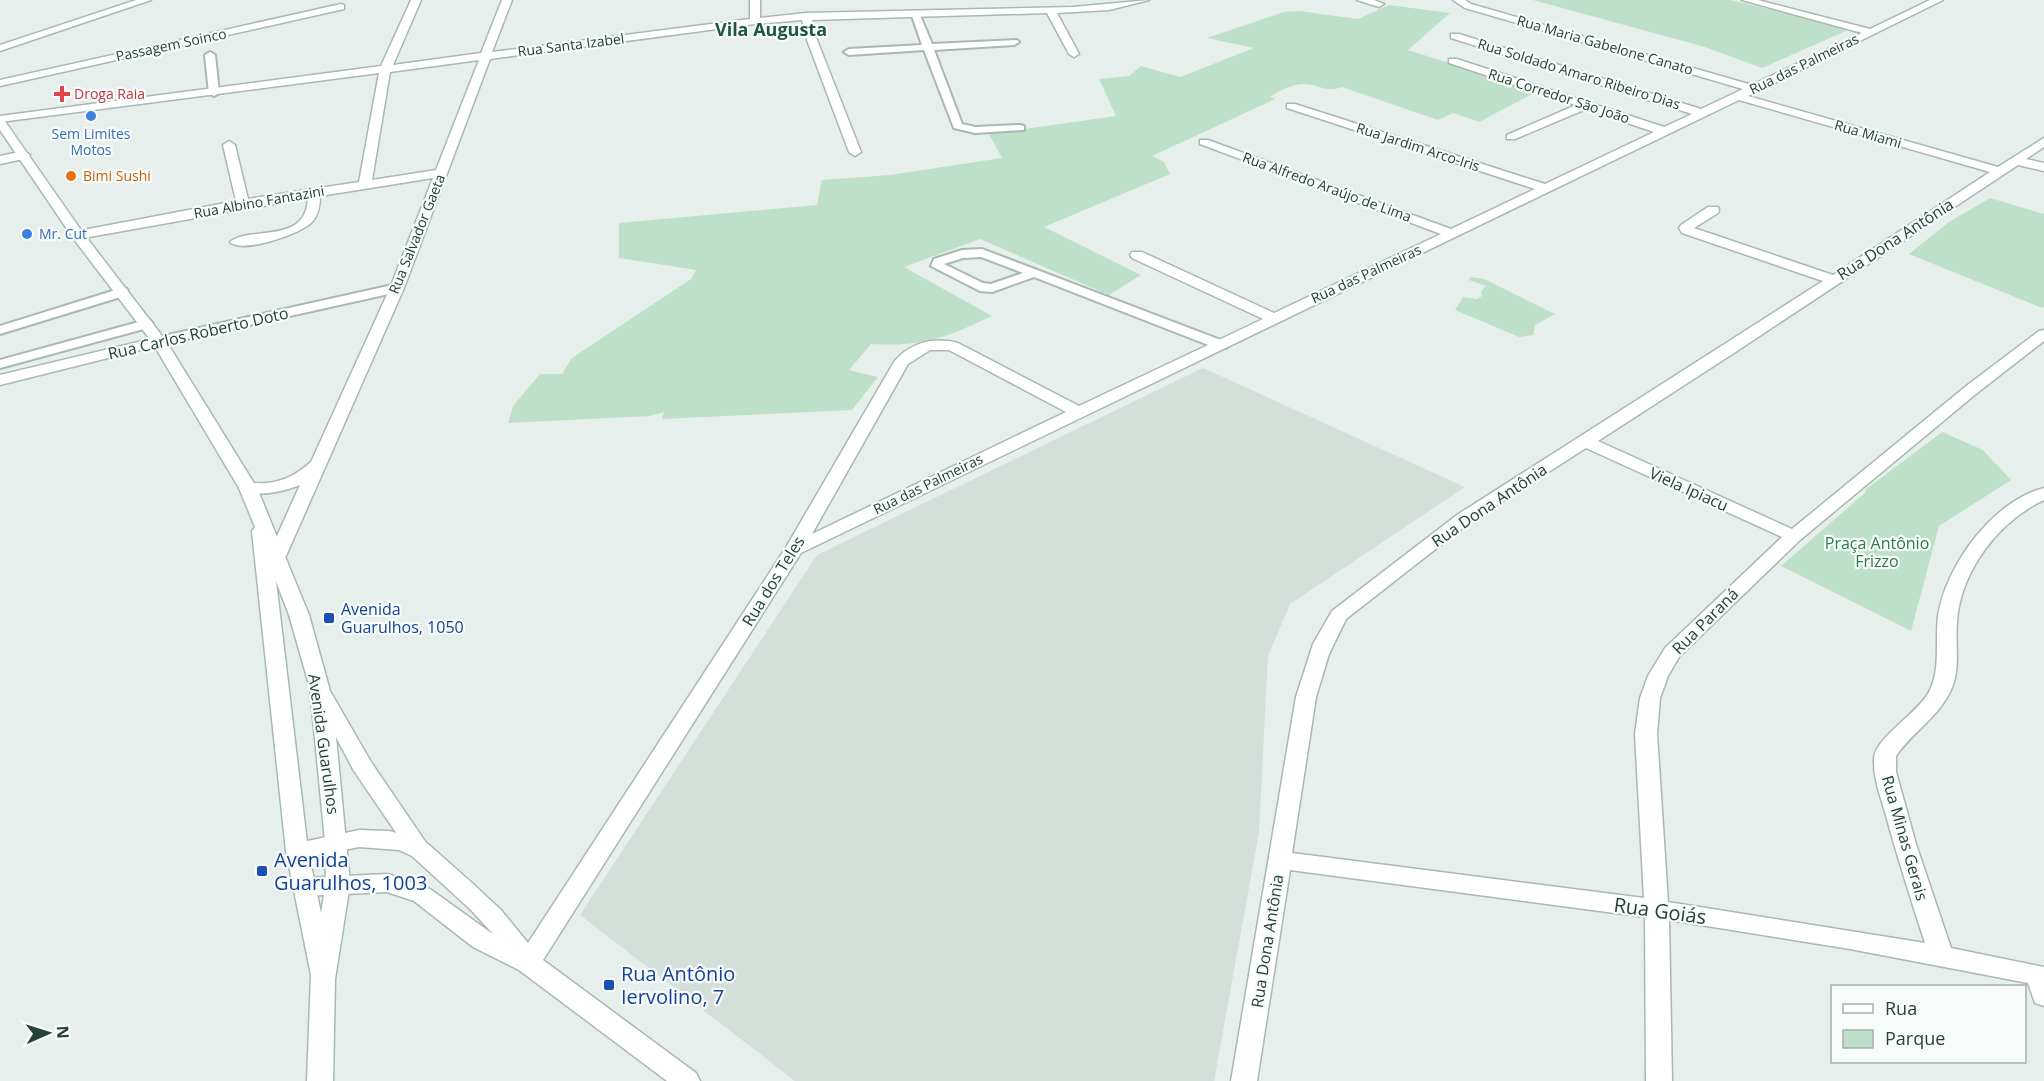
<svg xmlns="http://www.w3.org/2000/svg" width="2044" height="1081" font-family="'Open Sans',sans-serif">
	<rect width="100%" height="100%" fill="#e6efeb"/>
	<path fill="#d4dfda" d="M1203 368 1465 487 1290 604 1268 656 1259 832 1214 1081H795L580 915 817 555Z"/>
	<path fill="#bfe0c8" d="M1533 0H1730L1850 29 1762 68 1705 47Z
		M1389 5 1450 13 1408 50 1538 91 1479 122 1453 113 1438 120 1342 87C1325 93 1321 85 1305 84 1296 83 1277 91 1270 97L1275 99 1152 156 1164 162 1170 174 1044 227 1141 275 1109 295 980 239 904 267 992 316C945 338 924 347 871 344L849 370 878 377 852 410 662 419 664 412 650 416 508 423 513 406 540 374H562L572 358 691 279 696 270 619 258V223L817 205 822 180 890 175 1002 158 989 134 1116 116 1099 79 1129 76 1141 66 1180 77 1254 48 1207 38 1284 12 1299 11 1358 19Z
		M1990 198 2044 214V307L2042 308 1909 254 1949 222Z
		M1471 277 1484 279 1555 314 1535 325 1533 335 1519 337 1455 310 1463 297 1477 299 1482 296 1481 291 1486 286 1469 280Z
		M1942 432 1983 450 2011 480 1939 526 1911 631 1781 566 1866 492 1865 490Z"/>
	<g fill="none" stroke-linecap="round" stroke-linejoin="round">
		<g stroke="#a8b8b2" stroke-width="4">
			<path id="lane" d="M912 11 919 13 932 44 1017 40 1019 42 1014 45 934 50 962 124 975 127 1020 125 1024 126V130L975 133 954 128 924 50 849 55 844 52 849 49 922 45 911 13Z
				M210 52 215 55 219 93 214 96 209 93 205 55Z
				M982 249 1226 342 1228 345 1226 348H1216L1034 277 992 292 980 291 931 266 934 259 962 250ZM981 257 1023 273 991 284 983 283 944 264 963 258Z
				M397 284 403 288 402 291 159 345 152 341 159 337Z
				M122 288 127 289 128 292 127 295 0 334V326Z
				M146 320 151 321 153 324 151 327 0 368V360Z"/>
		</g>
		<g stroke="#a8b8b2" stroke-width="3">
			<path id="street" d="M136 0H151L0 51V45Z
				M411 0H421L393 65 481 53 502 0H512L492 52 750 19V0H760V18L806 13 1073 7 1149 0 1109 10 1057 13 1079 54 1074 57 1069 54 1047 13 812 20 817 40 861 152 855 156 849 152 807 40 802 20 755 24 490 59 404 288 286 556 283 560H271L268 556 300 485C282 492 261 496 242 492L239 488 242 484C250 482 258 484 267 483 285 481 297 474 311 462L390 288 433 178 320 196C320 205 319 214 312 222 301 234 242 254 230 242 249 225 306 246 308 198L78 239 71 235 78 231 236 201 223 145 229 141 235 145 248 199 359 182 379 73 0 122V116L381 66ZM479 60 436 170 372 180 390 72Z
				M1357 0H1374L1384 4 1379 7Z
				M1453 0H1465L1471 4 1752 85 1862 33 1742 0H1758L1870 29 1930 0H1943L1748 96 1998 167 2044 138V147L2026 159 2044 163V171L2018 165 1737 351 1598 441 1792 529 1965 387 2039 331 2044 330V341L1977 393 1800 540 1679 657 1668 676 1660 698 1657 734 1668 902 1925 943C1911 900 1897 856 1885 812 1880 795 1873 777 1874 758 1876 737 1918 713 1929 692 1941 669 1935 641 1938 616 1946 565 1993 501 2044 488V500C1999 521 1961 570 1957 621 1955 642 1960 665 1953 685 1942 715 1913 731 1896 756V772L1916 844 1951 948 2044 967V1006L2035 1003 2028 983 1850 949 1669 920 1672 1081H1646L1645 917 1290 870 1257 1081H1231L1296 697 1313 644 1332 611 1457 515 1823 281 1682 233 1679 228 1681 225 1708 207H1718L1719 210 1718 213 1694 228 1833 275 1990 172 1739 100 801 553 543 960 696 1073 700 1081H667L519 970 473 947 414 901 387 892 303 896 295 893 291 887 295 881 303 878 388 874 430 889 494 935 470 909 412 856 399 850 359 847 297 860 289 857 286 851 289 845 359 830 389 831 413 837 428 844 472 883 501 910 528 943 785 549 894 362C910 342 935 337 958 343L1079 406 1263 319 1132 258 1130 255 1132 252H1142L1274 313 1441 234 1200 144V140H1208L1451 229 1535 189 1287 108V104H1295L1545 184 1654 132 1586 109 1515 139H1507V135L1576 105 1449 63V59H1457L1664 127 1692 114 1451 38V34H1459L1701 109 1743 89 1465 8ZM930 350H949L1066 412 812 534 908 364ZM1586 448 1782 537 1665 648 1648 676 1640 698 1635 734 1644 898 1292 853 1316 697 1329 654 1346 619 1469 523Z
				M341 4 344 5V9L0 86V80Z
				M24 151 30 155 28 158 0 164V156Z
				M159 337 164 338 166 341 164 344 0 385V375Z"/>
		</g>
		<g stroke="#a4bbb3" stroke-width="3">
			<path id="secondary" d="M0 119 4 120 83 233 166 341 257 488 309 615 330 691 371 762 431 850 428 856 420 859 412 856 354 771 336 737 350 884 335 979 333 1081H307L311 975 286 851 252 531 255 527 239 488 152 342 73 238 0 130ZM276 581 289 615 310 688 325 841 326 884 321 913 308 851Z"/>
		</g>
		<use href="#lane" fill="#fff" fill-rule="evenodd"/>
		<use href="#street" fill="#fff" fill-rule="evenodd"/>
		<use href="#secondary" fill="#fff" fill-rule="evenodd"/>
	</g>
	<path fill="#e0444e" stroke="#f7fbf9" stroke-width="2" d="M59 85h6v6h6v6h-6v6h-6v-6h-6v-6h6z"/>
	<g fill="#3f7fe0" stroke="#f7fbf9" stroke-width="2">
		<circle cx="91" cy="116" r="6"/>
		<circle cx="27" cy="234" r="6"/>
	</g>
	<circle fill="#e8710a" stroke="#f7fbf9" stroke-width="2" cx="71" cy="176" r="6"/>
	<g fill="#1a4fb4" stroke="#f7fbf9" stroke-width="2">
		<rect x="323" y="612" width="12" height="12" rx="3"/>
		<rect x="256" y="865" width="12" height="12" rx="3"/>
		<rect x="603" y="979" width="12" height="12" rx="3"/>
	</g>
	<g text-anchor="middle" stroke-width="4.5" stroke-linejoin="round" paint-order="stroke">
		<g font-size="14" fill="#24423a" stroke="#f7fbf9">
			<text transform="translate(171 45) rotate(-12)" y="5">Passagem Soinco</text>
			<text transform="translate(571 45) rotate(-7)" y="5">Rua Santa Izabel</text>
			<text transform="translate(1605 45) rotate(16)" y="5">Rua Maria Gabelone Canato</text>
			<text transform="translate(1804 64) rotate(-26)" y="5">Rua das Palmeiras</text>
			<text transform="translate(1579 74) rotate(17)" y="5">Rua Soldado Amaro Ribeiro Dias</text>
			<text transform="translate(1559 96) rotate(18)" y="5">Rua Corredor São João</text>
			<text transform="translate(1868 134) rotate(16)" y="5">Rua Miami</text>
			<text transform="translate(1418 147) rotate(18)" y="5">Rua Jardim Arco-Iris</text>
			<text transform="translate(1327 187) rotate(20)" y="5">Rua Alfredo Araújo de Lima</text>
			<text transform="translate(259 202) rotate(-10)" y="5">Rua Albino Fantazini</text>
			<text transform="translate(417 234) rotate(-68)" y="5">Rua Salvador Gaeta</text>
			<text transform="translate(1366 274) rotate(-25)" y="5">Rua das Palmeiras</text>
			<text transform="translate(928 484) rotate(-26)" y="5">Rua das Palmeiras</text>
		</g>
		<g font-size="14" fill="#be3a42" stroke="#f7fbf9" text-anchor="start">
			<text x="74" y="99">Droga Raia</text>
		</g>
		<g font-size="14" fill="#366cbe" stroke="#f7fbf9">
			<text x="91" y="139">Sem Limites<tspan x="91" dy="16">Motos</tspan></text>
			<text x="39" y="239" text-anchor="start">Mr. Cut</text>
		</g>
		<g font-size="14" fill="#c56008" stroke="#f7fbf9" text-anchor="start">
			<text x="83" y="181">Bimi Sushi</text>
		</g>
		<g font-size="16" fill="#24423a" stroke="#f7fbf9">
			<text transform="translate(1895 239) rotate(-33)" y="6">Rua Dona Antônia</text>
			<text transform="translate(198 333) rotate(-13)" y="6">Rua Carlos Roberto Doto</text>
			<text transform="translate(1689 489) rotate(24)" y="6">Viela Ipiacu</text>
			<text transform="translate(1489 505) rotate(-34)" y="6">Rua Dona Antônia</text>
			<text transform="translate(773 581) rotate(-58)" y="6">Rua dos Teles</text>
			<text transform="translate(1705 621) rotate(-45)" y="6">Rua Paraná</text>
			<text transform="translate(324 744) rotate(82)" y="6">Avenida Guarulhos</text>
			<text transform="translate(1905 838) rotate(74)" y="6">Rua Minas Gerais</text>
			<text transform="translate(1267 941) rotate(-81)" y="6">Rua Dona Antônia</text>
		</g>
		<g font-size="16" fill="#2d7a4b" stroke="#f7fbf9">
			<text x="1877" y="549">Praça Antônio<tspan x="1877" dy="18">Frizzo</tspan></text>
		</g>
		<g font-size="16" fill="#164399" stroke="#f7fbf9" text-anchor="start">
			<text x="341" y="615">Avenida<tspan x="341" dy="18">Guarulhos, 1050</tspan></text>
		</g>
		<g font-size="18" font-weight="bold" fill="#1f5548" stroke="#f7fbf9">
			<text x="771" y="36">Vila Augusta</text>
		</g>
		<g font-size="20" fill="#164399" stroke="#f7fbf9" text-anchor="start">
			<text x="274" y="867">Avenida<tspan x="274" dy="23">Guarulhos, 1003</tspan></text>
			<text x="621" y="981">Rua Antônio<tspan x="621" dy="23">Iervolino, 7</tspan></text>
		</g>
		<g font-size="20" fill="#24423a" stroke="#f7fbf9">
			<text transform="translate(1660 911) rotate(8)" y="7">Rua Goiás</text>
		</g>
	</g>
	<rect x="1831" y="985" width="195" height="78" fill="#f7fbf9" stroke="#a3b1ad" stroke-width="1.5"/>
	<rect x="1843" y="1004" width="30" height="9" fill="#ffffff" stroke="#a3b1ad" stroke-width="1.5"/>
	<text x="1885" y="1015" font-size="18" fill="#24423a">Rua</text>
	<rect x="1843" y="1030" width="30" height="18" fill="#bfe0c8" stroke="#a3b1ad" stroke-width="1.5"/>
	<text x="1885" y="1045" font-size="18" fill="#24423a">Parque</text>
	<g transform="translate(48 1033) rotate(87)" stroke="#f7fbf9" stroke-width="4.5" paint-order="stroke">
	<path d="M0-4.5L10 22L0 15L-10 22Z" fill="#24423a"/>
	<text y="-9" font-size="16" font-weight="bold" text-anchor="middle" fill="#24423a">N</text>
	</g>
</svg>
